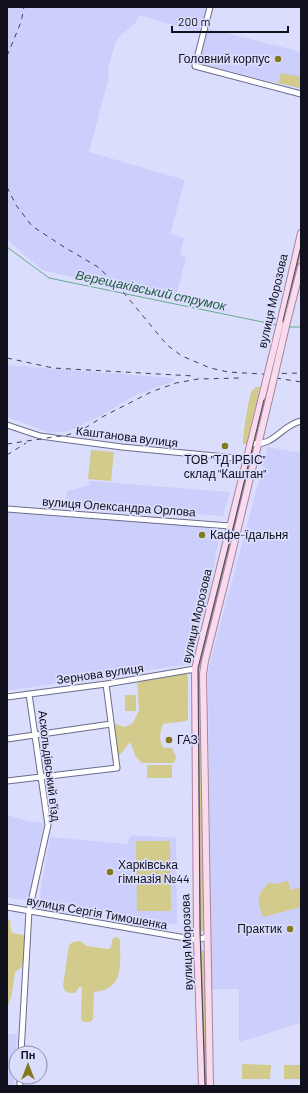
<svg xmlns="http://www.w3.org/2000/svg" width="308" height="1093" font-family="Barlow,sans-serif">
	<rect width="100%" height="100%" fill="#dbddfc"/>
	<path fill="#cccefc" d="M7 7H209L202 34 139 15 136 22 117 39 108 67 109 77 89 152 185 180 170 234 184 238 180 255 186 257 175 300 42 270 7 239Z
		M207 28 301 52V89L198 63Z
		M7 365 172 378 174 381 136 395 98 417 69 431 50 433 7 417Z
		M268 447 301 453V1023L239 1042V989H211L208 670Z
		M89 481 230 492 223 516 66 505 67 491 89 485Z
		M7 513 69 516 221 528 208 597 189 664 7 691Z
		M7 815 28 821 44 823 28 901 7 897Z
		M131 835 176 838 177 925 39 900 50 837 127 844Z
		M7 1034H17L14 1086H7Z"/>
	<path fill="#d2cb8b" d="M281 73 301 77V88L278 83Z
		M301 239V261L257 441H253Z
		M256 387H260L247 444H243C242 440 249 394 252 391 253 389 255 388 256 387Z
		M251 447H255L229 559 224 558Z
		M91 450 114 452 111 481 88 479Z
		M223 561 228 562 204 655 199 654Z
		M198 657 203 659 201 674 204 931H199L196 672Z
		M186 671 188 678V720C180 723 171 722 163 724 160 731 158 742 164 748H172L176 757 175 761 173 763H142L136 757 130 742 116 760 113 723 125 727 132 724 139 711 137 679Z
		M125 695H136V711H125Z
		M147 765H172V778H147Z
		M136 841H170L171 911H137Z
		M288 881 291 890 301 887V907L263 917C257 899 256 895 270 882L275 884Z
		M7 918 10 920 11 931 13 933 24 935 26 938 23 962 21 968 15 972 12 993 7 1009Z
		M116 937 119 938 120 940C120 964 125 989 94 992L93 1019 90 1022H84L81 1020 82 987H79L75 993H70L65 991 63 986 69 945 73 942 80 941 87 946 108 949 111 947 113 938Z
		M199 951H204L208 1086H203Z
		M242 1064 271 1065 270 1079H242Z
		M284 1065H301V1079H284Z"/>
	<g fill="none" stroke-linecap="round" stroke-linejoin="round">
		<path stroke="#63ab8a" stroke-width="1" d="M7 247 49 278 277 325
			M288 327H301"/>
		<g stroke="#6b6c8e" stroke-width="7">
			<path id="minor" d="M210 7 195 66 301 94
				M7 425 40 436 122 447 246 459
				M250 443C274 448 281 425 301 421
				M7 509 230 526
				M7 697 106 684 195 669
				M7 739 111 724
				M7 781 117 768 106 684
				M7 907 197 940 207 937
				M21 1053 29 911 48 825 29 694
				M20 1086V1077"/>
		</g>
		<g stroke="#a6859d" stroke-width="8">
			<path id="major" d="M280 324 301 233
				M286 326 301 267
				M202 1086 197 940 195 669 262 397
				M210 1086 203 674 205 661 230 561 269 399"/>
		</g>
		<use href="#minor" stroke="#fff" stroke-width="5"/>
		<use href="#major" stroke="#fadbed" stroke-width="6"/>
		<path stroke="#404152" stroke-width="1" d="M205 1086 200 932 198 668 234 524 301 246"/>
		<path stroke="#404152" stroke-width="1" stroke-dasharray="5 5" stroke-linecap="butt" d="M7 56 21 22 24 7
			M7 187 16 205 32 226 64 247 98 267 119 287 167 345 182 356 210 368 228 372 262 374 301 373
			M7 358 53 368 194 376
			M276 378 301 382
			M7 444 67 435 82 430 104 416 151 392 176 383 198 379 240 378
			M7 455 26 443"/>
		<g stroke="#a6859d" stroke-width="8" stroke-linecap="butt">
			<path id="major-bridge" d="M262 397 280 324
				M269 399 286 326"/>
		</g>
		<use href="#major-bridge" stroke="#fadbed" stroke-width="6"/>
	</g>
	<g fill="#83791e" stroke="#dbddfc" stroke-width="1.5">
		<circle cx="278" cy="59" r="4"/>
		<circle cx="225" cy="446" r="4"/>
		<circle cx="202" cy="535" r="4"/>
		<circle cx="169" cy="740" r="4"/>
		<circle cx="110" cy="872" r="4"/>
		<circle cx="290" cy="929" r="4"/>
	</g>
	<g text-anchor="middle" stroke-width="3.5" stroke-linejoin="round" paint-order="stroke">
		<g font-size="12" fill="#11111e" stroke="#dbddfc" text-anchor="start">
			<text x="270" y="63" text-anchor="end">Головний корпус</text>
			<text x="225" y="464" text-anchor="middle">ТОВ "ТД ІРБІС"<tspan x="225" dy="14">склад "Каштан"</tspan></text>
			<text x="210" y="539">Кафе-їдальня</text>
			<text x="177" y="744">ГАЗ</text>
			<text x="118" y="869">Харківська<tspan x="118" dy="14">гімназія №44</tspan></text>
			<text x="282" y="933" text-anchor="end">Практик</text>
		</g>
		<g font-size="12" fill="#11111e" stroke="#dbddfc">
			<text transform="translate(273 301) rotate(-77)" y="4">вулиця Морозова</text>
			<text transform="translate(127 437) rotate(7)" y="4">Каштанова вулиця</text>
			<text transform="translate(119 507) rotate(4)" y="4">вулиця Олександра Орлова</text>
			<text transform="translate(197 616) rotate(-77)" y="4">вулиця Морозова</text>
			<text transform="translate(100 674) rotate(-8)" y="4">Зернова вулиця</text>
			<text transform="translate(49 766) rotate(83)" y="4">Аскольдівський в'їзд</text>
			<text transform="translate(97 913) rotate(10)" y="4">вулиця Сергія Тимошенка</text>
			<text transform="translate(187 942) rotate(-92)" y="4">вулиця Морозова</text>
		</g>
		<g font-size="13" font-style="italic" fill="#235a43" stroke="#dbddfc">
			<text transform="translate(151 290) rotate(12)" y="5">Верещаківський струмок</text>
		</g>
	</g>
	<rect width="308" height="1093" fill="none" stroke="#11111e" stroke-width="16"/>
	<g transform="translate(28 1065)"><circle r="19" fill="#dbddfc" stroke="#8a8ba3"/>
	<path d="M0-3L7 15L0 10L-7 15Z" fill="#83791e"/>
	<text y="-6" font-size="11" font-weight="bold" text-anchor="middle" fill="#11111e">Пн</text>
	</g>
	<path d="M172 26v6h116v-6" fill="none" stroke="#11111e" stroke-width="2"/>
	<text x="178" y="26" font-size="12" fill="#11111e" stroke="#dbddfc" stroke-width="3" paint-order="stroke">200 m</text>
</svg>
